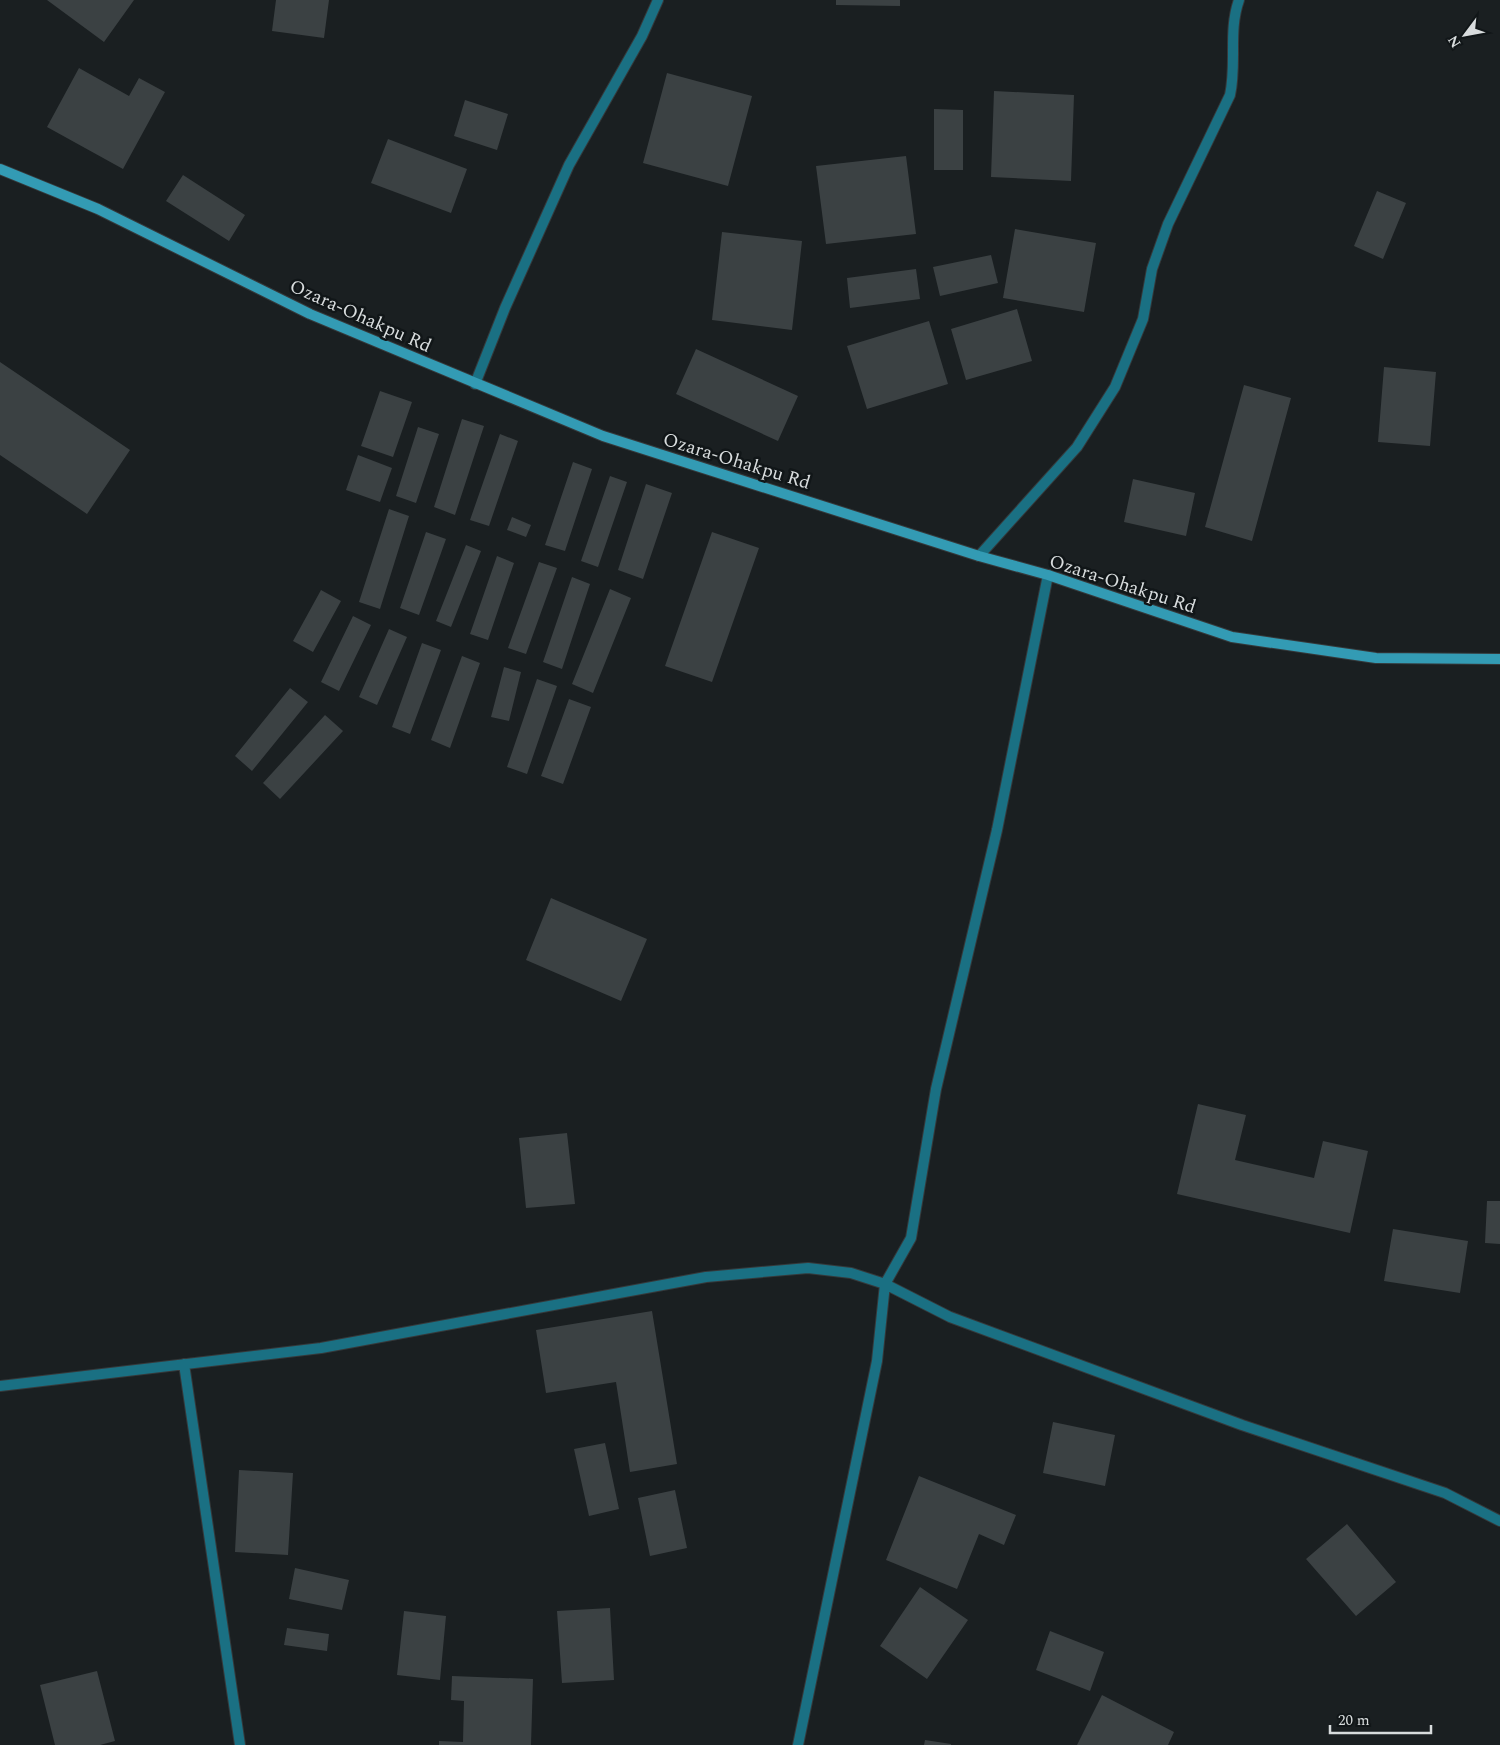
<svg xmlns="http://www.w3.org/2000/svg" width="1500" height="1745" font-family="Spectral,serif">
	<rect width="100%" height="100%" fill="#1a1f21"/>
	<path fill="#3b4143" d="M47 0H134L104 42Z
		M276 0H329L324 38 272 31Z
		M836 0H900V6L836 5Z
		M79 68 129 96 139 78 165 92 123 169 47 127Z
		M667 73 752 96 728 186 643 163Z
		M994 91 1074 95 1071 181 991 177Z
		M465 100 508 114 497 150 454 136Z
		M934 109 963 110V170H934Z
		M388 139 467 169 451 213 371 183Z
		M906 156 916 234 826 244 816 166Z
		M183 175 245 215 229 241 166 201Z
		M1377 191 1406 203 1383 259 1354 246Z
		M1015 229 1096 243 1084 312 1003 298Z
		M722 232 802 241 792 330 712 320Z
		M991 255 998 283 940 296 933 267Z
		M916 269 920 299 850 308 847 278Z
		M1017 309 1032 361 966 380 951 329Z
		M929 321 948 384 867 409 847 346Z
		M696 349 798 396 778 441 676 394Z
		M0 362 130 450 87 514 0 455Z
		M1384 367 1436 372 1430 446 1378 442Z
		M1244 385 1291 398 1252 541 1205 527Z
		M380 391 412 402 393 457 361 446Z
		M462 419 484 426 455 515 434 507Z
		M418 427 439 434 416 503 396 496Z
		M500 434 518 441 489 526 470 520Z
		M358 455 392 468 380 502 346 490Z
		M573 462 592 469 565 551 545 545Z
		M610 476 627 482 598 567 581 561Z
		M1133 479 1195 493 1186 536 1124 522Z
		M646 484 672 493 643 579 618 570Z
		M389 509 409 516 380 609 359 602Z
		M512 517 531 525 526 537 507 530Z
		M426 532 446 539 419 615 400 608Z
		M712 532 759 548 712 682 665 666Z
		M466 545 481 551 451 627 436 621Z
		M497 556 514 563 488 640 470 634Z
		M539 562 557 568 526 654 508 648Z
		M572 577 590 584 562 669 543 662Z
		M610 589 631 598 593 693 572 684Z
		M321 590 341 601 313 652 293 641Z
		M353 616 371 625 339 691 321 682Z
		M389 629 407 637 377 705 359 697Z
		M422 643 441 650 410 734 392 727Z
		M462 656 480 663 450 748 431 740Z
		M504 667 521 672 509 721 491 717Z
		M537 679 557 686 527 774 507 767Z
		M290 688 308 702 252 771 235 756Z
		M569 699 591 707 563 784 541 776Z
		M325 715 343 731 280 799 263 783Z
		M551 898 647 939 621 1001 526 960Z
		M1198 1104 1246 1115 1235 1160 1314 1178 1323 1141 1368 1151 1350 1233 1177 1194Z
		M567 1133 575 1204 526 1208 519 1138Z
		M1487 1201H1500V1244L1485 1243Z
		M1393 1229 1468 1241 1460 1293 1384 1281Z
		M652 1311 677 1464 630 1472 616 1382 546 1393 536 1330Z
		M1053 1422 1115 1435 1105 1486 1043 1473Z
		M605 1443 619 1509 589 1516 574 1449Z
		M239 1470 293 1473 288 1555 235 1552Z
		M919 1476 1016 1515 1004 1545 979 1534 957 1589 886 1560Z
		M675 1490 687 1548 650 1556 638 1498Z
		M1347 1524 1396 1582 1356 1616 1306 1559Z
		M295 1568 349 1580 342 1610 289 1599Z
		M920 1587 968 1620 927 1679 880 1646Z
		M610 1608 614 1680 562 1683 557 1611Z
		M404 1611 446 1616 440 1680 397 1675Z
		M287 1628 329 1634 327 1651 284 1645Z
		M1050 1631 1104 1652 1090 1691 1036 1670Z
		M97 1671 115 1741 100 1745H55L40 1685Z
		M452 1676 533 1679 531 1745H439V1741L463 1742 464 1701 451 1700Z
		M1102 1695 1174 1732 1168 1745H1077Z
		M925 1740 951 1744V1745H924Z"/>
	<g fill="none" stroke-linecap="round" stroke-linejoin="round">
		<g stroke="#35393b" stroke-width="12">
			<path id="minor" d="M475 384 505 308 569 165 642 36 658 0
				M979 556 1077 447 1115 387 1143 319 1152 269 1168 224 1230 95C1237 63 1228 31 1239 0
				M184 1364 240 1745
				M0 1386 321 1348 706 1277 808 1268 851 1273 885 1284 950 1317 1242 1425 1445 1493 1500 1521
				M798 1745 877 1361 885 1284 911 1238 936 1089 997 830 1048 575"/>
		</g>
		<g stroke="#35393b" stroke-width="12">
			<path id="secondary" d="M0 169 98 209 310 314 603 436 979 556 1048 575 1232 637 1376 658 1500 659"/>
		</g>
		<use href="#minor" stroke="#1a7083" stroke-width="10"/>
		<use href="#secondary" stroke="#339bb4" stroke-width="10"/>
	</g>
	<g text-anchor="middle" stroke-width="5" stroke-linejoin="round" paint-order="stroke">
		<g font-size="19" fill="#d8dcdd" stroke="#111618">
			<text transform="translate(361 315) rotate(24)" y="7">Ozara-Ohakpu Rd</text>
			<text transform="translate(737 460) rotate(17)" y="7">Ozara-Ohakpu Rd</text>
			<text transform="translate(1123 583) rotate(18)" y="7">Ozara-Ohakpu Rd</text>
		</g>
	</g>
	<g transform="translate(1465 35) rotate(238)" stroke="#111618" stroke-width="4" paint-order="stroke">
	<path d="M0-4L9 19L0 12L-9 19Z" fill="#d8dcdd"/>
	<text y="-8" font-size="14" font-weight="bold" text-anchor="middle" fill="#d8dcdd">N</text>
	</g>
	<path d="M1330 1725v8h101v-8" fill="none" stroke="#d8dcdd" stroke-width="2.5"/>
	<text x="1338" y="1725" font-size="15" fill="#d8dcdd" stroke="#111618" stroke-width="4" paint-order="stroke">20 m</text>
</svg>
